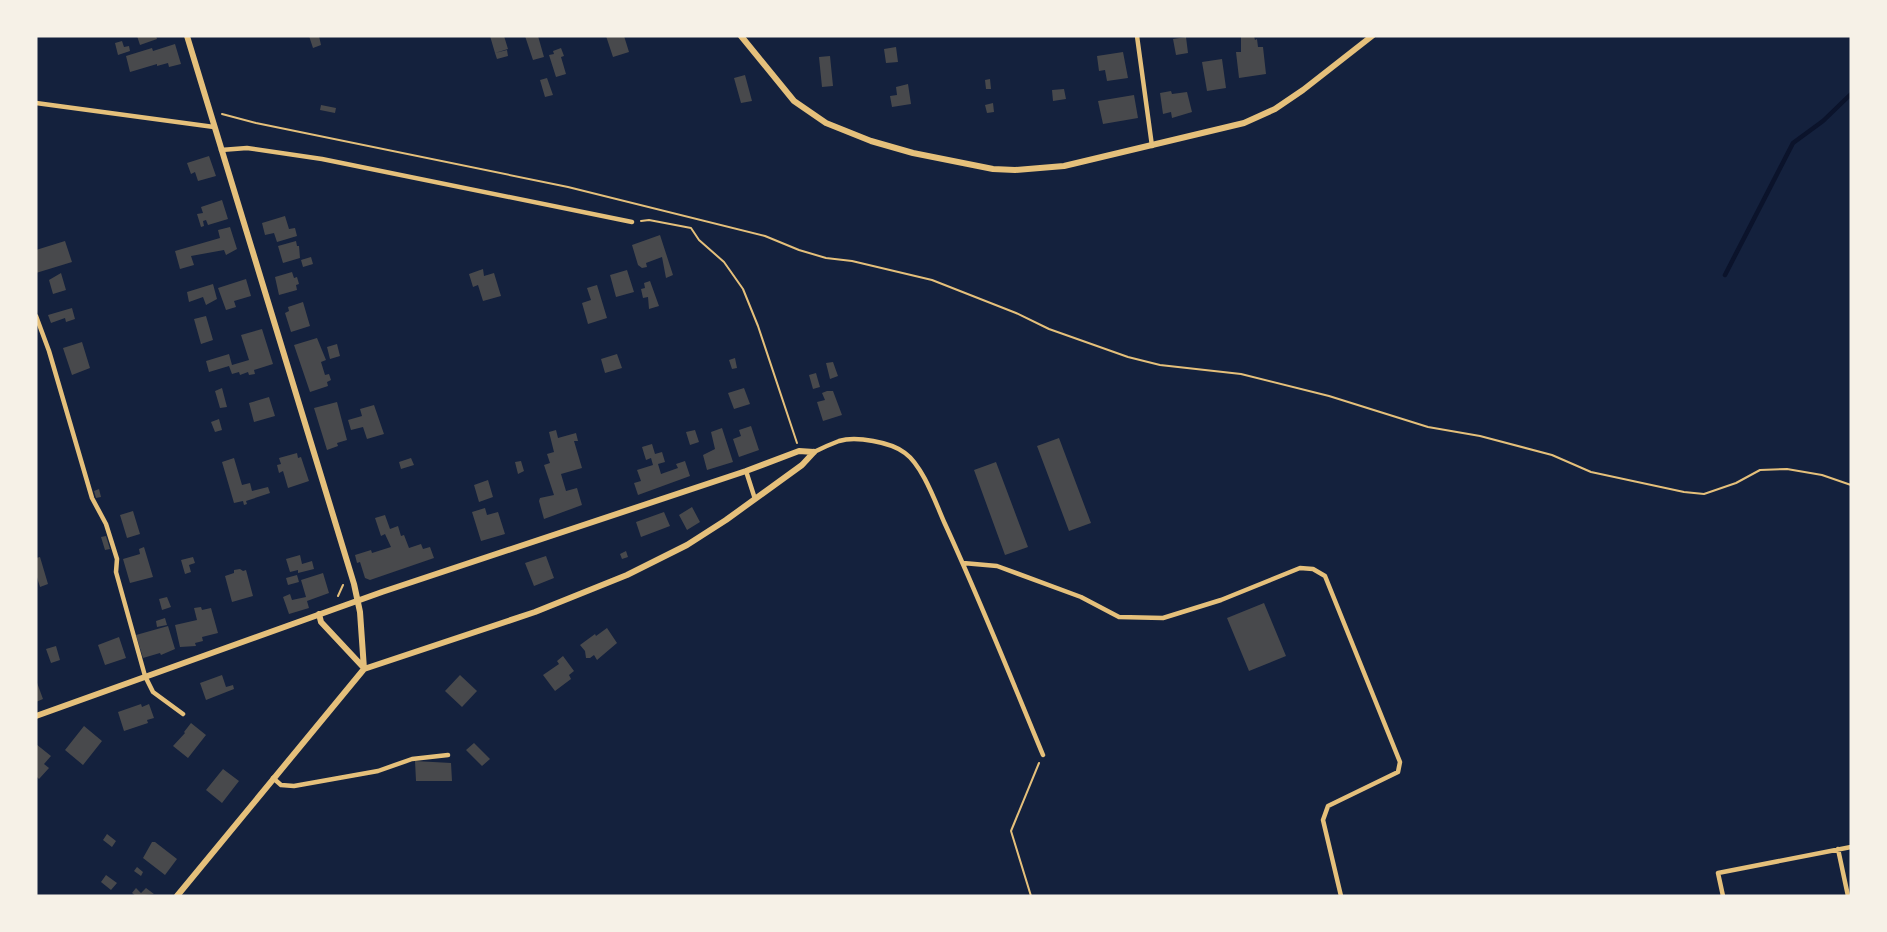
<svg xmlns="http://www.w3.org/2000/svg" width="1887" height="932" font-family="'Public Sans',sans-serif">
	<rect width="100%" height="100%" fill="#14213d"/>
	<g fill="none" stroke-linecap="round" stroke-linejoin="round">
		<path stroke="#0b132b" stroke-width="4.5" d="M1725 275 1793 143 1823 121 1851 94"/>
	</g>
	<path fill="#48494c" d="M137 36H156L157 39 140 45Z
		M309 36H319L321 45 313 48Z
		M490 36H504L508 49 495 53Z
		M525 36H538L544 57 533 60Z
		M606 36H624L629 52 613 57Z
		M1254 36 1255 40 1257 39 1258 47H1263L1266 74 1239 78 1236 52H1241V37Z
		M1186 37 1188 53 1176 55 1173 39Z
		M122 41 124 47 129 46 130 51 118 55 115 43Z
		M175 44 181 64 169 67 168 63 157 66V64L130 72 126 56 152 48 153 51Z
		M896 47 898 62 886 63 884 49Z
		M561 48 564 56 561 57 566 74 556 77 549 55 554 54 553 51Z
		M507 50 508 56 497 59 495 53Z
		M1123 52 1128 78 1107 81 1105 70 1099 71 1097 56Z
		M830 56 833 86 822 87 819 57Z
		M1222 59 1226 88 1207 91 1202 62Z
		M745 75 752 101 741 103 734 78Z
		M547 78 553 95 545 97 540 80Z
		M990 79 991 89H986L985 80Z
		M908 84 911 104 892 107 890 96 897 95 896 87Z
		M1064 89 1066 99 1053 101 1052 90Z
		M1171 91 1172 94 1187 92 1192 112 1172 118 1171 112 1163 114 1160 93Z
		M1134 95 1138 118 1103 124 1098 101Z
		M993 103 994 112 987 113 985 105Z
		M321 105 336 108 335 113 320 110Z
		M209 156 216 176 198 181 195 172 191 174 187 163Z
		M222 200 228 219 208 225 206 220 203 221 204 226 201 227 197 214 203 213 201 207Z
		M285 216 289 229 295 228 297 236 277 242 274 233 265 235 262 223Z
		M230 227 237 249 226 255 224 250 191 256 194 265 180 269 175 251 220 238 218 230Z
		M660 235 673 275 666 278 662 257 646 263 647 267 642 268 638 265 632 245Z
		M65 241 72 262 36 273V250Z
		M296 241 297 246H299L300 258 283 263 278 246Z
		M311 257 313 264 303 267 301 260Z
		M483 269 484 276 494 273 501 296 483 301 478 285 473 287 469 274Z
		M627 270 634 292 616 297 610 275Z
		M292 272 294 278 297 277 299 284 296 285 297 290 279 295 275 277Z
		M61 273 66 290 53 294 49 280Z
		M246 279 251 296 234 301 236 307 226 310 218 288Z
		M650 281 659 306 649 309 648 297 643 298 641 289 645 288 644 283Z
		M213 284 217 299 206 305 203 297 189 302 187 292Z
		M597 285 607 318 588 324 582 303 591 300 587 288Z
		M303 302 310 326 291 332 285 313 289 311 288 307Z
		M72 308 75 319 66 322 65 318 51 323 48 315Z
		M206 316 213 340 201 344 194 319Z
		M262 329 273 364 254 370 255 374 249 375 248 372 240 375 239 372 232 374 229 366 209 372 206 361 229 354 232 365 249 360 241 335Z
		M317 338 326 360 321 362 325 375 329 374 331 380 327 382 328 386 310 392 294 345Z
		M82 342 90 368 72 375 63 348Z
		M337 344 340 356 330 359 327 347Z
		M617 354 622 368 605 373 601 359Z
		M735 358 737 368 732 369 729 360Z
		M833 362 838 376 830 379 826 363Z
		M816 373 820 387 813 389 809 375Z
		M222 388 227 407 220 408 215 391Z
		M744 388 750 404 734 409 728 393Z
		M827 391H833L842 415 823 421 817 402 825 400 822 393Z
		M269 397 275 416 254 422 249 403Z
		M337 402 347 440 337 443 338 446 327 450 314 408Z
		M374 405 384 434 367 439 363 427 351 430 348 420 362 416 360 409Z
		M219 419 222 430 215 432 211 422Z
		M751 426 759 450 739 457 733 439 741 436 739 430Z
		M722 428 733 462 707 470 703 455 715 449 711 432Z
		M556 430 558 438 576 433 578 441H574L582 468 561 474 566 491 577 488 582 505 544 519 539 501 540 498 554 495 544 465 550 463 547 454 554 452 549 432Z
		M695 430 699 442 690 445 686 432Z
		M1059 438 1091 523 1069 531 1037 446Z
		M652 444 655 454 662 452 665 462 658 464 661 474 678 468 676 464 685 461 690 476 638 495 634 483 641 481 637 470 653 465 651 458 646 460 642 447Z
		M297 453 298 458 301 457 309 481 288 488 283 471 279 473 277 465 281 464 279 458Z
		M234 458 242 485 250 483 252 491 268 487 270 493 246 501 247 504 244 505 243 501 234 503 222 462Z
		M411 458 414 465 401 469 399 462Z
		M521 461 524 471 518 474 515 462Z
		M996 462 1028 547 1005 555 974 470Z
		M488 480 493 497 479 502 474 485Z
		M99 489 101 497 96 498 94 491Z
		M692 507 700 522 687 530 679 515Z
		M485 508 487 515 498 512 505 534 481 541 472 512Z
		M133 511 140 534 127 538 120 515Z
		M664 512 670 526 641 537 636 522Z
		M385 515 390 529 398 526 401 536 404 535 409 548 421 544 423 549 430 547 434 558 370 580 365 578 360 562 357 563 355 555 371 550 372 553 391 547 385 534 381 536 375 518Z
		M106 536 110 549 105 550 101 537Z
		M144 547 153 577 130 583 123 559 140 554 139 549Z
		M626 551 628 557 622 559 620 554Z
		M300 555 302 564 312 561 314 569 298 573V570L290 572 286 559Z
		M546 556 554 578 534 586 525 563Z
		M40 557 48 584 40 587 36 574V558Z
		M193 557 195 563 189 565 191 572 185 574 181 560Z
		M240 569 243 571 246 570 253 596 232 602 225 576 234 573V570Z
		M323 573 329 593 307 601 309 608 289 614 283 597 290 594 292 600 306 597 301 580Z
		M297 575 299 582 288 585 286 578Z
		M167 597 171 607 162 610 159 599Z
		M1264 603 1286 656 1249 671 1227 618Z
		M201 607 202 610 211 608 218 633 202 637 203 641 195 643 196 646 180 647 175 625 197 620 194 608Z
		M165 618 167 625 157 627 156 621Z
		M168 626 175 649 161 655 160 653 143 658 136 635Z
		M607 628 617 643 597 660 594 655 590 658H586L585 651 580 645 595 634 596 636Z
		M119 637 126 658 105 665 98 645Z
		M56 646 60 660 51 663 46 649Z
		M563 656 574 671 569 675 571 679 555 691 543 675 559 664 557 661Z
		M222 675 226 687 233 685 234 689 206 700 200 683Z
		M460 675 477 691 462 707 445 691Z
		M36 680 43 699 36 702Z
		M141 704 142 707 149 704 154 718 147 720 148 723 124 731 118 712Z
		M191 723 206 735 188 758 173 746 185 733 184 732Z
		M84 726 102 741 83 765 65 750Z
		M474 743 490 759 482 766 466 750Z
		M36 744 51 756 44 764 49 768 39 779 36 776Z
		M415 761 451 763 452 781H416Z
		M223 769 239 781 222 803 206 790Z
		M107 834 116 841 112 847 103 840Z
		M152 842H155L177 859 165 875 143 858Z
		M137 867 143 872 141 876 134 871Z
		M106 875 117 883 111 890 101 882Z
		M136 888 141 893 146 888 154 894 136 896 132 893Z"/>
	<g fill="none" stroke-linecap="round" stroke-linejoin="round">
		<path stroke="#e5c07b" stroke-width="2" d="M222 114 256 123 568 187 765 236 799 250 826 258 852 261 932 280 1016 313 1049 329 1128 357 1160 365 1241 374 1329 396 1428 427 1480 436 1552 455 1591 472 1684 492 1704 494 1736 483 1760 470 1787 469 1822 475 1851 485
			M641 221 649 220 691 228 699 240 724 262 743 289 758 326 797 443
			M338 596 343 585
			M1031 896 1011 831 1039 763"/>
		<path stroke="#e5c07b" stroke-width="4.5" d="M1137 36 1152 146
			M36 103 214 127
			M221 150 247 148 322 159 632 222
			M36 316 49 351 92 498 106 524 117 559 116 572 145 676 153 692 183 714
			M814 452C822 448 831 444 839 441 856 436 891 442 905 453 923 466 936 504 945 524 980 600 1011 678 1043 755
			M746 471 755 499
			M963 563 997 566 1081 597 1119 617 1163 618 1221 600 1300 568 1313 569 1325 576 1400 762 1398 772 1328 806 1323 820 1341 896
			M273 778 281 785 294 786 378 771 412 759 448 755
			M1838 849 1848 896
			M1723 896 1718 873 1851 847"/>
		<path stroke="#e5c07b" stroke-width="6" d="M187 36 354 584 360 612 364 669
			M741 36 794 101 826 123 871 141 913 153 993 169 1015 170 1064 166 1244 123 1275 109 1303 90 1372 36
			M319 614 321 622 364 668
			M36 716 382 592 746 471 799 451 814 452
			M177 896 364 669 535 612 627 575 687 545 726 520 802 465 814 452"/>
	</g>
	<rect width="1887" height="932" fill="none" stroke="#f6f1e7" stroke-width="75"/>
</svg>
